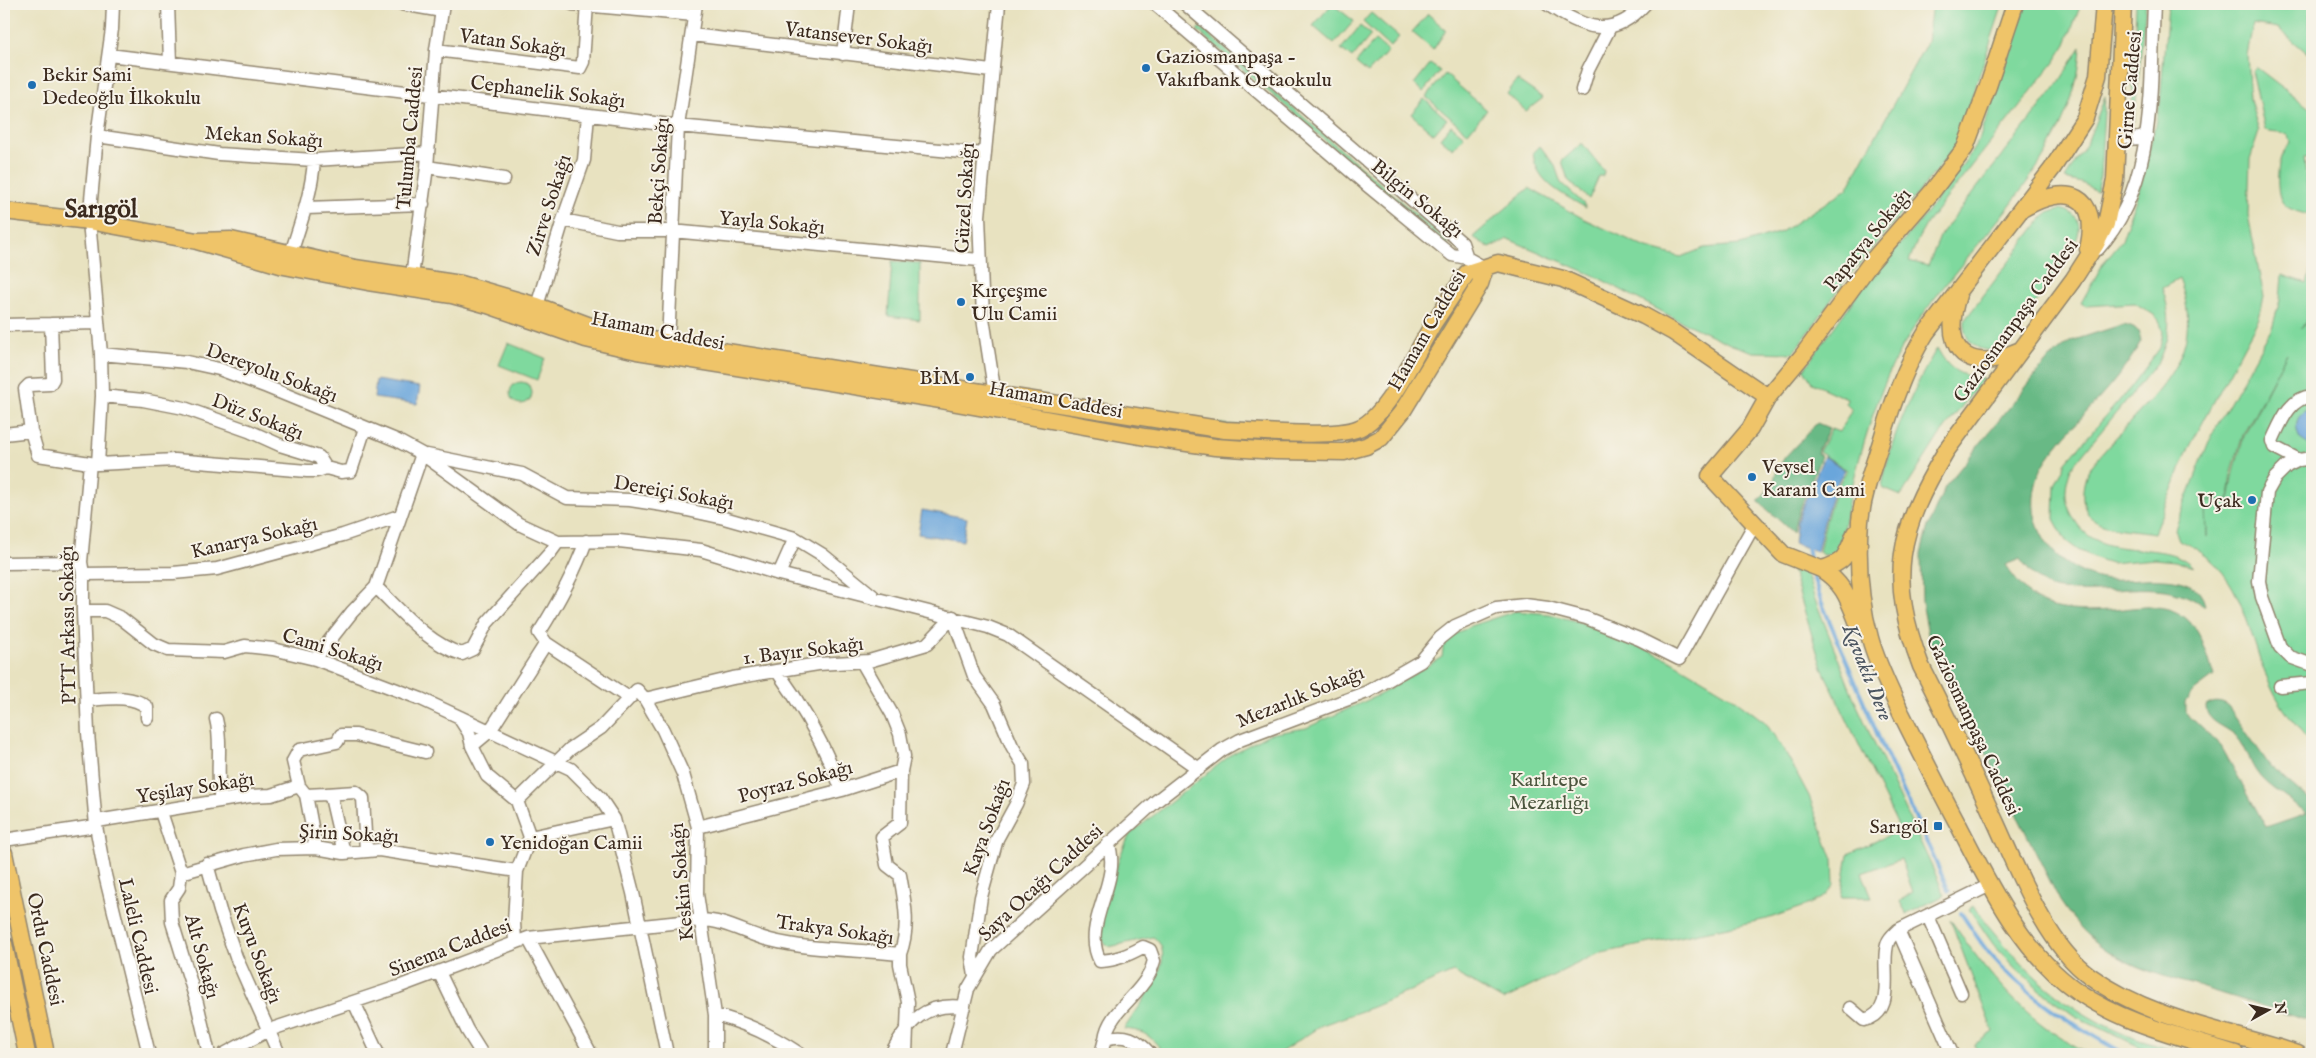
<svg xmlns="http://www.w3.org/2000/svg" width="2316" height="1058" font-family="'IM FELL English',serif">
	<rect width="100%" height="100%" fill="#f7f3e8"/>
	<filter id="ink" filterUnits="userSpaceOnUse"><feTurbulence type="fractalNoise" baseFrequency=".02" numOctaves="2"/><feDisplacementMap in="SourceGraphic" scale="10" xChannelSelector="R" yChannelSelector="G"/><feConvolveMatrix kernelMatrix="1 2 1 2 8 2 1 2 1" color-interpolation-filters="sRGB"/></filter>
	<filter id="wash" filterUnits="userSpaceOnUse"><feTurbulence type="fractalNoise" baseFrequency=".0096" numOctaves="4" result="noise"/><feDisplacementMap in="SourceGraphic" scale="20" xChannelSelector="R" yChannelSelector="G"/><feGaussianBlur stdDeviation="1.12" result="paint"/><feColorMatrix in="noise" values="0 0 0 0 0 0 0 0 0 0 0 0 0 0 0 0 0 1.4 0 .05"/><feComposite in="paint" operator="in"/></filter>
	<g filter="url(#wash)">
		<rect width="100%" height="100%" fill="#e8e2c0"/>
		<path fill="#7fd99e" stroke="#5d825e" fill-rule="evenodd" d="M1332 4 1354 21 1334 44 1313 26Z
			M1932 4H2003L1955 148 1841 286 1794 353 1754 352 1732 345 1674 318 1593 275 1508 239 1490 248 1473 237 1529 188 1584 219 1647 248 1681 257 1704 248 1740 245 1781 232 1847 189 1927 42Z
			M2026 4H2081L2066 44 2055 61 1927 223 1918 239 1909 261 1928 266 1941 234 2058 84 2081 47C2075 164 1961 247 1905 342 1879 385 1861 450 1849 499 1845 517 1843 536 1836 554L1823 555 1819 552C1824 526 1832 492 1847 470L1819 452 1831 429 1839 432 1852 409 1846 403 1847 399 1812 383 1804 369 1868 280 1919 223 1969 156 1979 140 1991 107Z
			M2136 4H2146L2134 121 2132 113Z
			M2168 4H2312L2309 28 2312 30V57L2278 28 2253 24 2247 55 2250 100 2259 132 2250 159 2248 215 2264 297 2259 318 2189 448 2154 533C2137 530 2119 530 2103 525 2078 517 2080 487 2089 469 2103 452 2117 436 2132 420 2173 376 2203 342 2179 279L2162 288C2172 317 2171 333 2158 362L2071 468C2065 485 2063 499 2072 515 2098 568 2162 534 2193 567L2175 561 2155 559 2111 563 2098 559 2078 550 2066 541 2054 519 2055 485 2066 462 2131 387 2160 348 2163 332 2159 320 2154 315 2135 303 2086 306 2081 303 2104 262 2122 240 2143 177 2160 103Z
			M1371 13 1399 37 1390 47 1363 22Z
			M1428 14 1446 30 1433 50 1412 32Z
			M1360 26 1371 35 1352 58 1341 49Z
			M1200 27 1449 243 1447 246 1197 30Z
			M1375 40 1388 51 1368 73 1356 63Z
			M1430 64 1440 71 1423 92 1414 84Z
			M2256 67 2312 110V157L2304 158 2307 187 2312 186V216C2304 213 2289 211 2283 203 2275 194 2277 162 2283 153 2285 149 2289 146 2291 143L2289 136C2281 130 2274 133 2265 130L2252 71Z
			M1445 74 1487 110 1468 133 1426 97Z
			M1517 80 1543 98 1526 111 1507 94Z
			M2105 97 2100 176 2096 191 2082 183 2065 179 2087 143Z
			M1424 99 1447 119 1434 134 1411 114Z
			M1451 125 1464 136 1453 149 1440 138Z
			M1582 143 1604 171 1603 176H1599L1589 199 1568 180 1562 161Z
			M1540 146 1555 166 1561 183 1583 203 1586 208C1563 194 1536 183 1533 153Z
			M2060 209C2071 211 2080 218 2079 230 2078 254 2019 323 2002 346 1983 358 1962 342 1964 321L2043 217 2048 213Z
			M892 261 920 263V320L888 316Z
			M2312 265V311L2301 329 2312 313V745C2296 726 2281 708 2271 686 2249 642 2246 583 2202 553 2195 548 2187 544 2179 540L2175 529 2211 436 2272 328 2280 300 2282 275 2307 283ZM2287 353 2244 436 2234 471 2229 500 2206 501 2207 537 2206 500H2229L2232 471 2243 435Z
			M1470 282 1394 410 1380 429 1370 435 1361 439 1333 443 1213 439 1044 410 1360 435 1369 432 1383 423 1467 284Z
			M508 343 545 358 537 380 499 365Z
			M1937 348C1949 370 1958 375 1983 379L1939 436 1901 496 1882 488C1889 441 1913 389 1937 348Z
			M510 393a11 11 0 1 1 22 0a11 11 0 1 1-22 0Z
			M1791 567 1807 574 1814 597 1855 701 1945 895 1907 914 1900 902 1903 898 1913 892 1901 859 1862 873 1872 897H1841L1848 854 1900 830 1822 668Z
			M1516 611 1550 614 1601 628 1670 660 1729 695 1765 722 1787 755 1809 796 1833 860 1834 884 1825 896 1810 904 1767 919 1597 954 1503 1000 1453 972 1373 1007 1322 1025 1278 1054H1165C1151 1037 1147 1031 1124 1029 1137 1008 1182 956 1153 937L1109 947 1101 939 1100 921 1120 856 1130 834 1232 754 1269 734 1306 728 1381 694 1442 657 1444 641 1470 626Z
			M1973 906C2018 964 2056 1005 2126 1035 2145 1043 2167 1048 2188 1054H2155L2075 1016 2049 997 2016 969 1993 944 1969 909Z
			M1950 919C1988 975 2028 1025 2090 1054H1976L1975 1044 1993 1032Z"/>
		<path fill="#67b985" stroke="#517252" d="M2124 324C2136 327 2139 329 2141 341 2123 377 2091 406 2065 436 2053 451 2040 465 2036 484 2031 504 2034 521 2044 539 2057 561 2084 578 2110 580 2137 582 2197 567 2205 605H2202C2164 577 2117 594 2074 591 2067 590 2057 591 2051 588 2038 582 2028 570 2020 559L2005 565C2012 575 2027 595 2038 601 2059 613 2091 611 2113 610 2140 608 2167 600 2189 621 2203 634 2208 659 2214 676L2194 691 2185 702V712L2221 746 2266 827 2307 813C2294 803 2266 786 2258 774 2249 763 2247 748 2237 737 2227 726 2206 723 2206 706 2214 701 2220 701 2228 706L2270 766 2312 802V1022C2278 1011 2244 1001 2210 990 2144 970 2100 962 2060 901L1929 639 1922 602 1921 554 1928 526 1945 487 2047 361 2071 341Z
			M1817 423 1829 428 1817 453 1821 456 1796 519 1793 533 1758 501 1773 484 1777 470 1785 457Z"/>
		<path fill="#6aa6db" stroke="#52687c" d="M376 380 420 387 417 404 374 398Z
			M2312 408V447L2300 439C2293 425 2297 412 2312 408Z
			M1824 456 1845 470C1831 489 1822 529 1817 552L1794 543 1797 520Z
			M922 510 967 518 963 541 918 534Z"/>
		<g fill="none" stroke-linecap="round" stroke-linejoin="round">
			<path stroke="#6aa6db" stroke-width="4" d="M1807 545 1809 560
				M1811 570 1821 601 1879 738 1949 891
				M1961 913C1970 926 1979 941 1990 954 2028 998 2075 1026 2125 1054"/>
		</g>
	</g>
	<g filter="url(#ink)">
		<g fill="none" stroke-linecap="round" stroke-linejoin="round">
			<g stroke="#92866f" stroke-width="15">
				<path id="minor" d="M113 4 112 29 97 136 89 221 101 354 102 396 98 464 90 463 81 562 83 574V611L88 733 96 826 105 875 149 1054
					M168 4 170 62
					M402 4 442 11
					M572 4 694 15
					M1155 4 1368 186 1452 255 1467 258 1485 268
					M1185 4 1462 243 1467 258
					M1547 4C1583 28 1612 41 1645 4
					M692 35 991 71
					M436 50 580 68 583 62 587 4
					M843 54 849 4
					M109 55 678 126 984 154
					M1582 90 1588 70 1610 27
					M2117 133C2128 139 2136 141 2147 135
					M97 136 219 154 314 160 428 153
					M427 167 504 179
					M306 208 423 204
					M563 220 617 231H672L979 260
					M2098 249C2157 184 2150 86 2154 4
					M291 253C301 222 312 192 314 160
					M412 276 427 167 436 50 443 4
					M537 306 563 220 584 160 588 115
					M4 325 98 323
					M668 342 678 126 696 4
					M101 354 187 362 219 369 267 387 396 440 422 454 519 524 558 542 619 541 701 550 779 574 988 627 1008 635 1199 769
					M995 395 983 318 979 216 999 4
					M102 396 143 400 184 408 249 431 280 445 319 457 326 468 341 472 351 471 365 428
					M31 431 38 455 90 463
					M4 434 31 431 25 389 29 385 50 384 53 379 51 324
					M427 455 522 474 567 498 630 500 669 506 724 518 795 538 823 555 873 596
					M2312 458 2299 460 2287 466 2275 478 2267 492 2259 581 2262 597 2280 647 2290 657 2312 665
					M2299 460 2274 447 2272 441C2281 422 2289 398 2312 396
					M98 464 175 460 307 471H317L326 468
					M586 541C574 574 558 603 539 633L546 643 629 698
					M4 563 81 562
					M83 574 173 573 217 569 343 535 399 516
					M779 574 795 538
					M376 587 422 454
					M83 611H105L121 618 154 644 168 650 224 652 245 646 273 649 315 659 421 699 571 769 600 798 614 819 633 893 667 1054
					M953 617 974 676 994 704 1012 746 1023 764 1024 784 1016 804 997 839 981 897 972 957 975 976
					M315 659 352 612 376 587C401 611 428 644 462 654L473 649 487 623 550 553 558 542
					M862 662 892 714 900 734 904 756 901 771 900 823 882 837 887 865 900 875C905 903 910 927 900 954
					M777 671C804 708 825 747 842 790
					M2280 686 2312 683
					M645 699 733 678 818 664 869 661 927 644 953 617
					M87 700C106 699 131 694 147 707V718
					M458 716 469 733 472 746 487 776 517 801 530 837 517 871 514 922 515 943
					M216 719C223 745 215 773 221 800
					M472 746 490 731 546 643
					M326 794 356 792 363 798 366 851
					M306 795 326 794 331 797 344 853
					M517 801 570 749 601 728 637 690 645 699 663 730 683 774 698 827 697 894 715 1015V1054
					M161 812 181 873 179 888 171 900 172 922 197 1003 209 1054
					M97 821 250 796 271 795 299 786
					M698 827 842 790 901 771
					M530 837 614 819
					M4 840 96 826
					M316 848 306 795 299 786 293 761 299 750 337 742 341 735H356L425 752
					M207 864 220 911 236 957 279 1054
					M181 873 244 855 276 849 316 848 344 853 379 850 517 871
					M1928 916 1961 993
					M1898 930 1952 1054
					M528 938 591 1054
					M439 972 467 1030 482 1054
					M354 1002 378 1054
					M1850 1008 1864 1020C1899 1013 1879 964 1888 942 1889 938 1895 933 1898 930L1990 885
					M715 1015C747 1023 773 1036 800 1054
					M1105 1039C1108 1013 1136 998 1148 976 1151 972 1152 966 1154 961L1150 950 1143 947C1128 955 1117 960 1100 961 1080 923 1123 882 1108 843
					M224 1054 269 1030 398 987 528 938 700 920C725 920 746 934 770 940 812 951 857 949 900 954V964L908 1002 906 1054
					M891 1054C908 1021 925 1002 964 1007
					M952 1054 968 989 991 950 1155 802 1222 750 1240 740 1367 692 1421 661 1440 638 1455 626 1496 608 1525 605 1548 608 1586 618 1639 639 1679 659 1754 525
					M1101 1054 1105 1039C1126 1033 1137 1039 1150 1054"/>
			</g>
			<g stroke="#92866f" stroke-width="19">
				<path id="major" d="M2104 4 2098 76 2085 118 2052 169 1926 333C1905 366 1892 404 1881 442 1873 467 1863 494 1860 521 1857 560 1859 599 1870 638 1877 664 1890 689 1901 713 1920 751 1939 789 1959 826 1989 884 2021 952 2077 991 2126 1025 2181 1036 2236 1054
					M2123 4 2115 180 2106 224 2096 244 2073 280 1946 451C1898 531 1887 577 1921 666 1948 718 1972 771 1996 823 2018 871 2047 946 2090 976 2151 1020 2228 1031 2298 1054
					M2024 208C2067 183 2101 194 2088 249
					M4 211 89 221 197 241 284 266 368 282 452 295 488 305 586 339 637 351 941 400 1145 437 1215 447 1276 451 1344 452 1366 446 1381 438 1402 412 1480 284 1485 268
					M197 241 231 240 355 268 461 284 537 306 609 333 625 336 1225 430C1257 431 1333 439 1359 428 1387 417 1417 351 1433 324 1444 307 1456 290 1467 273L1498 263 1563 279 1644 316 1673 332 1768 397
					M1958 295C1948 326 1948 365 1993 360 2002 359 2009 354 2018 351
					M1855 533C1847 555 1845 563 1821 569 1845 584 1849 601 1859 626
					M1821 569 1783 554 1710 476 1750 429 1768 397 1803 355 1872 261 1931 193 1965 148 1988 86 2015 4
					M4 853 46 1054
					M4 944 27 1054"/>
			</g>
			<use href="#minor" stroke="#fff" stroke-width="12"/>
			<use href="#major" stroke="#efc469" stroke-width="16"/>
		</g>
	</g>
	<g fill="#1f6fb2" stroke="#f7f3e8" stroke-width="2">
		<circle cx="1146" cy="68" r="5"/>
		<circle cx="32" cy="85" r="5"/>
		<circle cx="961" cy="302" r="5"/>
		<circle cx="970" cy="377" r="5"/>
		<circle cx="1752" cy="477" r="5"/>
		<circle cx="2252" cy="500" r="5"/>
		<rect x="1933" y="821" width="10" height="10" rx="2.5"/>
		<circle cx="490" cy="842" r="5"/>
	</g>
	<g text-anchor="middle" stroke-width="4" stroke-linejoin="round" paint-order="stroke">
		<g font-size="20" fill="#3b2a1e" stroke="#f7f3e8">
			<text transform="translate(859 37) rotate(7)" y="7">Vatansever Sokağı</text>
			<text transform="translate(513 42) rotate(8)" y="7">Vatan Sokağı</text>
			<text transform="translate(2129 90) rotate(-85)" y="7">Girne Caddesi</text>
			<text transform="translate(548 91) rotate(7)" y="7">Cephanelik Sokağı</text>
			<text transform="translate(264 136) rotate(4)" y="7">Mekan Sokağı</text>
			<text transform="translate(409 138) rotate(-85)" y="7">Tulumba Caddesi</text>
			<text transform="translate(658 171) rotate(-86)" y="7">Bekçi Sokağı</text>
			<text transform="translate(964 198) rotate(-87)" y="7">Güzel Sokağı</text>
			<text transform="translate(1418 198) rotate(39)" y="7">Bilgin Sokağı</text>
			<text transform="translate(548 205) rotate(-72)" y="7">Zirve Sokağı</text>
			<text transform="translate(772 222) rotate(5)" y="7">Yayla Sokağı</text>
			<text transform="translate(1867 239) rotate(-51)" y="7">Papatya Sokağı</text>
			<text transform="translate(2015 320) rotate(-54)" y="7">Gaziosmanpaşa Caddesi</text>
			<text transform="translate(658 330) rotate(11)" y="7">Hamam Caddesi</text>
			<text transform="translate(1426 330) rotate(-60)" y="7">Hamam Caddesi</text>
			<text transform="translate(272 372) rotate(20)" y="7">Dereyolu Sokağı</text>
			<text transform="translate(1056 399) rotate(10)" y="7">Hamam Caddesi</text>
			<text transform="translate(258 416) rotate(21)" y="7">Düz Sokağı</text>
			<text transform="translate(674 492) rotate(10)" y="7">Dereiçi Sokağı</text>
			<text transform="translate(254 537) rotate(-13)" y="7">Kanarya Sokağı</text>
			<text transform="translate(67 625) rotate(-91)" y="7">PTT Arkası Sokağı</text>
			<text transform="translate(333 649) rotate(17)" y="7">Cami Sokağı</text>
			<text transform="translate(803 650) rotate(-7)" y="7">1. Bayır Sokağı</text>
			<text transform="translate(1300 696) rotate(-22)" y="7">Mezarlık Sokağı</text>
			<text transform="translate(1974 725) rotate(65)" y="7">Gaziosmanpaşa Caddesi</text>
			<text transform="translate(795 781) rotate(-15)" y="7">Poyraz Sokağı</text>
			<text transform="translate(195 787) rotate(-9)" y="7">Yeşilay Sokağı</text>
			<text transform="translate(986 827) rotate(-70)" y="7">Kaya Sokağı</text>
			<text transform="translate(349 833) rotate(3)" y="7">Şirin Sokağı</text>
			<text transform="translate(681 882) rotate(-95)" y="7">Keskin Sokağı</text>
			<text transform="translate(1040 882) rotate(-43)" y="7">Saya Ocağı Caddesi</text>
			<text transform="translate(835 929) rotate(8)" y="7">Trakya Sokağı</text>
			<text transform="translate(139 936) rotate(77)" y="7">Laleli Caddesi</text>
			<text transform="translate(450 947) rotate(-21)" y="7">Sinema Caddesi</text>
			<text transform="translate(46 949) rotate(78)" y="7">Ordu Caddesi</text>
			<text transform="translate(258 953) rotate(69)" y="7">Kuyu Sokağı</text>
			<text transform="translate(203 956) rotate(75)" y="7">Alt Sokağı</text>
		</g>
		<g font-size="20" fill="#3b2a1e" stroke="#f7f3e8" text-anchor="start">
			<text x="1156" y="63">Gaziosmanpaşa -<tspan x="1156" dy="23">Vakıfbank Ortaokulu</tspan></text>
			<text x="42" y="81">Bekir Sami<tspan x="42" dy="23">Dedeoğlu İlkokulu</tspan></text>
			<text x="971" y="297">Kırçeşme<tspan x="971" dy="23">Ulu Camii</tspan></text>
			<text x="960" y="384" text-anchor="end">BİM</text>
			<text x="1762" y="473">Veysel<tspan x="1762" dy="23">Karani Cami</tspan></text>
			<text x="2242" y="507" text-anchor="end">Uçak</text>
			<text x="1928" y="833" text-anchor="end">Sarıgöl</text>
			<text x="500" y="849">Yenidoğan Camii</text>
		</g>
		<g font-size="20" fill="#4c563e" stroke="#f7f3e8">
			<text x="1549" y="786">Karlıtepe<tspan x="1549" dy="23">Mezarlığı</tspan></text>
		</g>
		<g font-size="21" font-style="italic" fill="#4b5560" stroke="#f7f3e8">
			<text transform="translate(1868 672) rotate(68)" y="7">Kavaklı Dere</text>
		</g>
		<g font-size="25" font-weight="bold" fill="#3b2a1e" stroke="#f7f3e8">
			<text x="101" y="217">Sarıgöl</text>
		</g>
	</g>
	<rect width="2316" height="1058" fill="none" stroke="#f7f3e8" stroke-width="20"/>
	<g transform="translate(2268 1010) rotate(82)" stroke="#f7f3e8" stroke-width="4" paint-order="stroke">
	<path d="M0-4L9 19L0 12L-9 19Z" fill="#3b2a1e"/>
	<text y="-8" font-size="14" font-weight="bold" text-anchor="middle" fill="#3b2a1e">N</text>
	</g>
</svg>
